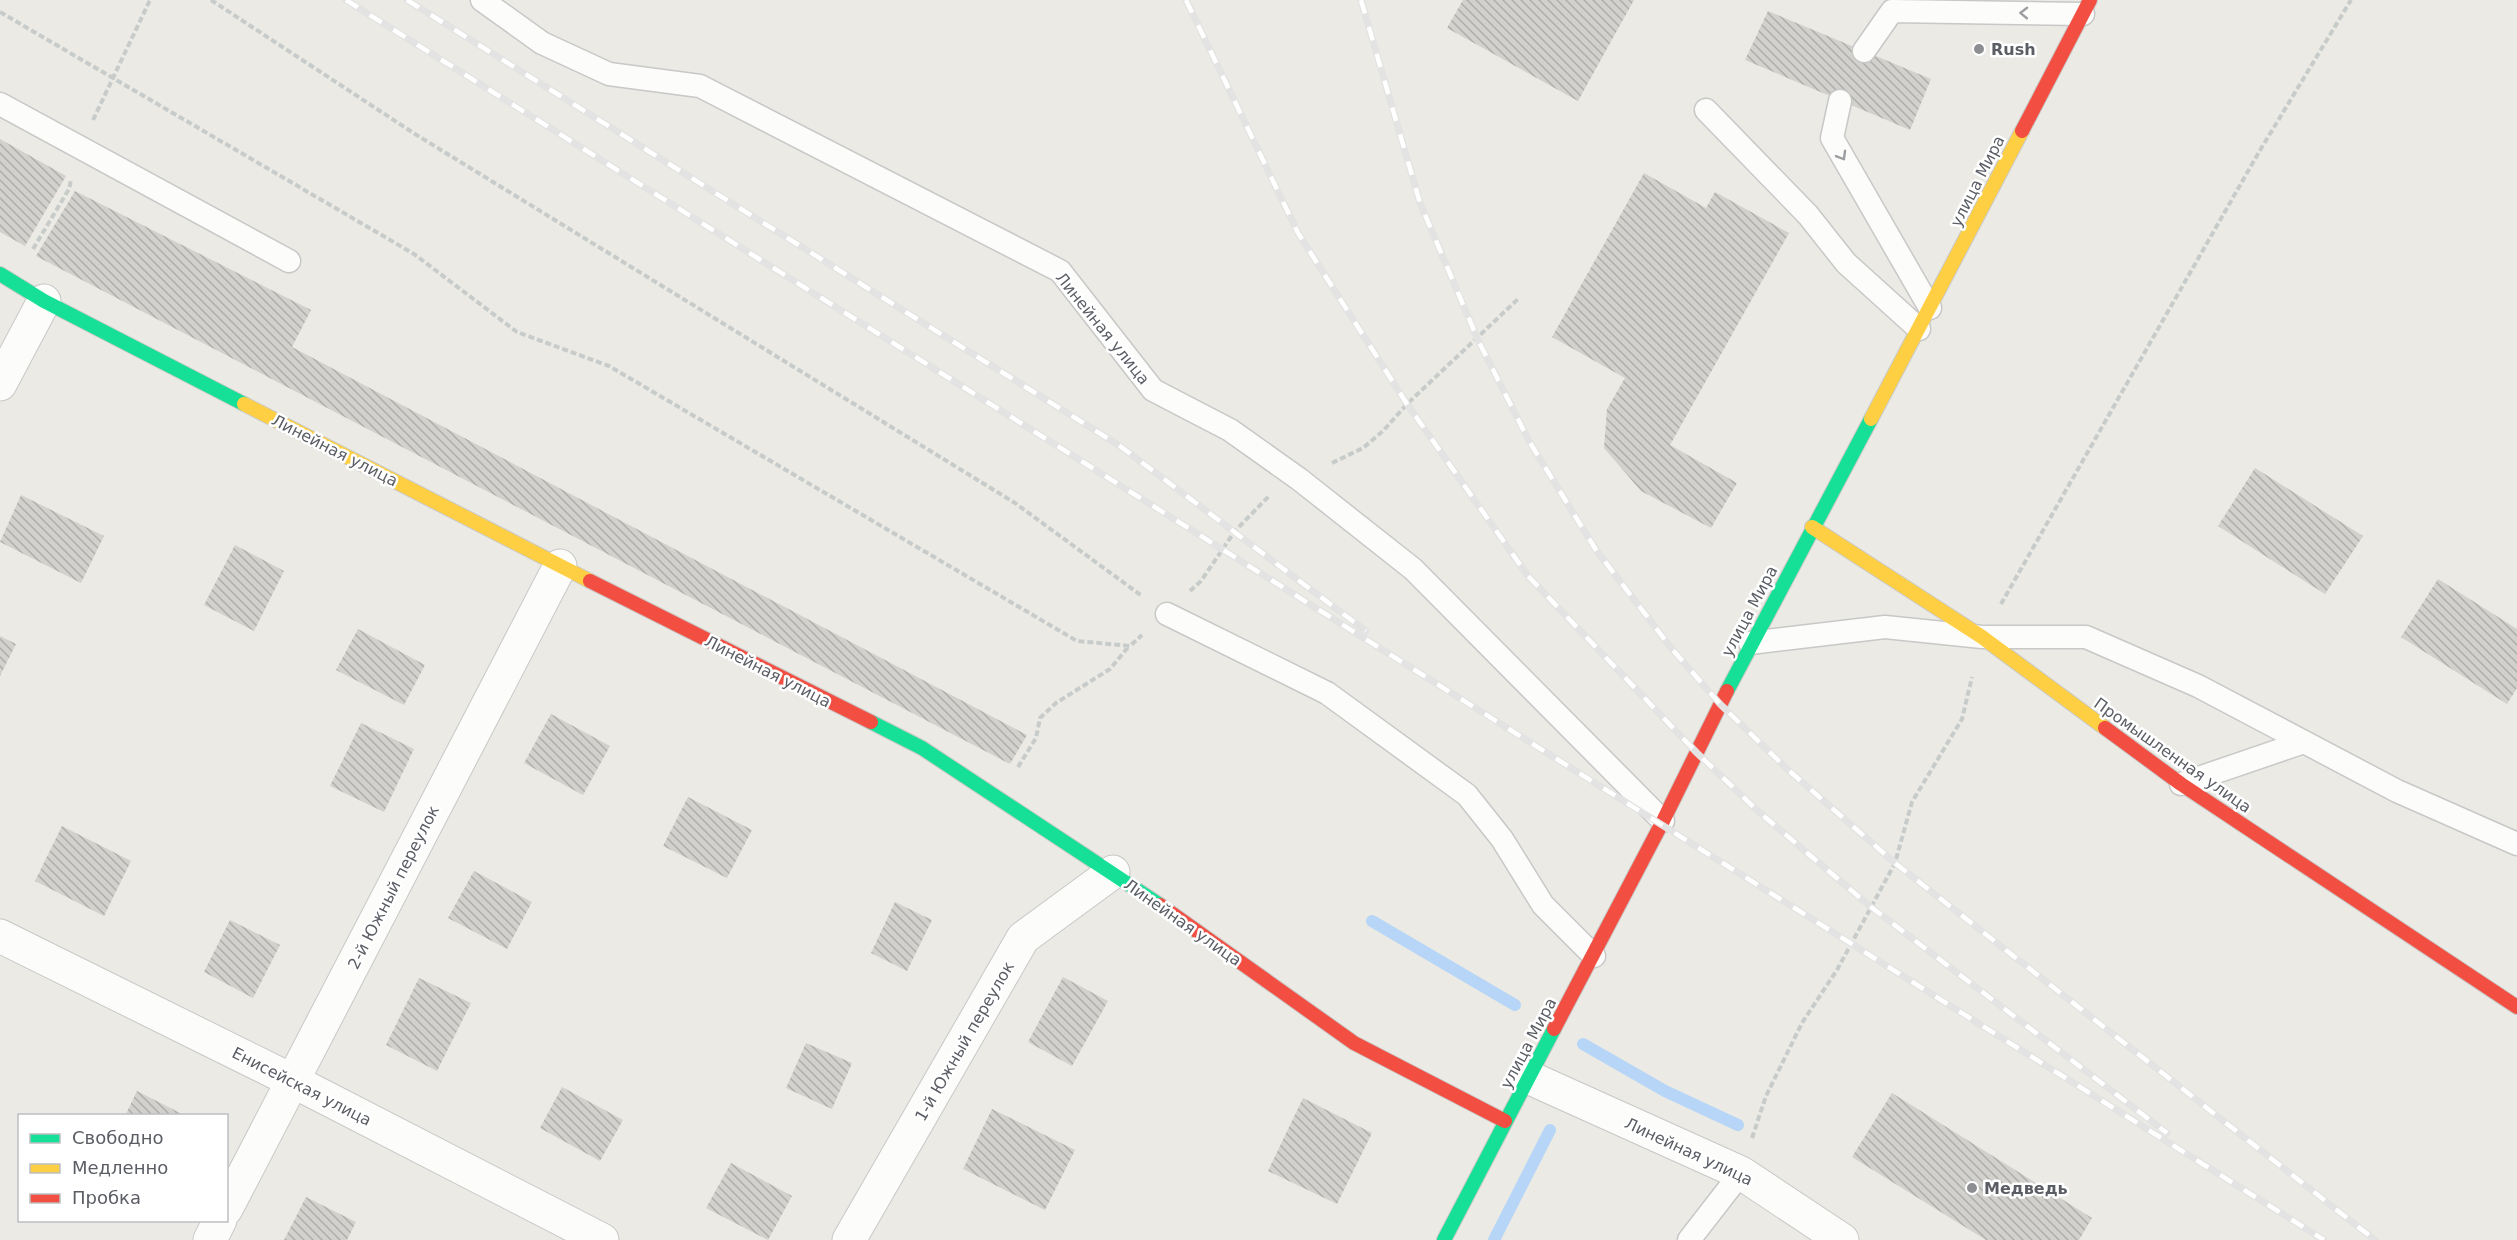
<svg xmlns="http://www.w3.org/2000/svg" width="2517" height="1240" font-family="'DejaVu Sans',sans-serif">
	<defs>
		<pattern id="building-back-hatch" width="6" height="6" patternUnits="userSpaceOnUse" patternTransform="scale(1.5)"><rect width="6" height="6" fill="#d2d1cd"/><path d="M-1 5l2 2M0 0l6 6M5-1l2 2" fill="none" stroke="#adadaa"/></pattern>
	</defs>
	<rect width="100%" height="100%" fill="#ebeae4"/>
	<g fill="none" stroke-linecap="round" stroke-linejoin="round">
		<path stroke="#b7d6f7" stroke-width="12" d="M1372 921 1515 1005
			M1583 1044 1665 1091 1738 1125
			M1494 1240 1550 1130"/>
	</g>
	<path fill="url(#building-back-hatch)" d="M1463 0H1634L1578 101 1447 28Z
		M1768 11 1931 79 1910 130 1745 60Z
		M0 139 66 176 25 246 0 232Z
		M1644 173 1706 208 1715 192 1789 233 1670 445 1737 483 1711 528 1641 491 1604 448 1607 409 1625 378 1552 337Z
		M75 191 311 310 292 347 1027 735 1010 764 36 256Z
		M2255 468 2363 536 2325 594 2218 526Z
		M21 495 104 536 81 583 0 542Z
		M235 545 284 571 254 631 204 605Z
		M2438 579 2517 629V688L2507 704 2401 637Z
		M358 629 425 665 404 705 336 670Z
		M0 636 16 644 0 676Z
		M551 714 610 746 583 795 524 763Z
		M361 723 414 749 384 812 330 786Z
		M688 797 752 830 727 878 663 846Z
		M62 826 131 861 104 916 35 881Z
		M474 871 532 902 507 949 448 918Z
		M895 902 932 920 907 971 871 953Z
		M230 920 280 945 253 998 204 972Z
		M1063 977 1108 1001 1072 1066 1028 1042Z
		M419 978 471 1003 437 1071 386 1045Z
		M806 1043 852 1063 832 1109 786 1088Z
		M562 1087 623 1120 600 1161 540 1128Z
		M137 1091 186 1116H125Z
		M1892 1093 2092 1218 2079 1240H1986L1852 1157Z
		M1303 1098 1372 1133 1337 1204 1268 1171Z
		M992 1109 1075 1150 1045 1210 963 1169Z
		M731 1163 792 1196 768 1240 706 1208Z
		M306 1197 356 1222 347 1240H284Z"/>
	<g fill="none" stroke-linecap="round" stroke-linejoin="round">
		<g stroke="#c7c8c7" stroke-width="25">
			<path id="lane" d="M482 0 542 43 609 74 700 86 1060 271 1153 390 1230 430 1299 479 1413 569 1663 821
				M1864 51 1892 11 2083 14
				M1840 101 1832 138 1930 308
				M0 104 289 261
				M1706 110 1808 215 1846 263 1919 329
				M1167 614 1327 693 1467 795 1502 839 1543 905 1594 956
				M1750 643 1885 627 1982 637H2086L2198 686 2397 791 2517 844
				M2181 784 2304 742
				M1689 1240 1741 1173"/>
		</g>
		<g stroke="#c7c8c7" stroke-width="35">
			<path id="street" d="M0 384 44 301
				M0 936 293 1081 602 1240
				M1528 1077 1741 1173 1842 1240
				M226 1209 560 566
				M210 1240 220 1220
				M849 1240 1023 938 1113 872"/>
		</g>
		<g stroke="#c8c9c8" stroke-width="16">
			<path id="fast" d="M0 274 44 301 244 404
				M1727 691 1871 419
				M871 722 922 748 1160 905
				M1444 1240 1554 1029"/>
		</g>
		<g stroke="#c8c9c8" stroke-width="16">
			<path id="slow" d="M244 404 590 581
				M1871 419 2022 131
				M1812 527 1982 637 2105 728"/>
		</g>
		<g stroke="#c8c9c8" stroke-width="16">
			<path id="jam" d="M2022 131 2090 0
				M590 581 871 722
				M2105 728 2181 784 2517 1007
				M1160 905 1354 1043 1505 1121
				M1554 1029 1663 821 1727 691"/>
		</g>
		<path stroke="#c7ccca" stroke-width="4" stroke-dasharray="6 3" stroke-linecap="butt" d="M211 0 415 134 1015 503 1142 596
			M0 12 414 254 517 332 609 366 1077 641 1130 646 1142 635
			M93 120 150 0
			M33 249 69 189 71 180
			M1332 463 1363 448 1383 431 1407 404 1518 299
			M1190 591 1201 581 1235 531 1269 496
			M2001 604 2259 152 2351 0
			M1018 767 1036 738 1040 718 1056 703 1110 669 1129 646
			M1752 1138 1766 1096 1802 1023 1837 970 1895 863 1912 802 1962 719 1972 677"/>
		<use href="#lane" stroke="#fcfcfb" stroke-width="22"/>
		<use href="#street" stroke="#fcfcfb" stroke-width="33"/>
		<use href="#fast" stroke="#16e098" stroke-width="14"/>
		<use href="#slow" stroke="#ffcf43" stroke-width="14"/>
		<use href="#jam" stroke="#f24e42" stroke-width="14"/>
		<g stroke="#e2e3e2" stroke-width="7">
			<path id="rail" d="M346 0 2324 1240
				M407 0 1120 446 1366 631
				M1186 0 1298 233 1407 404 1528 576 1697 753 1759 812 1871 907 2167 1133
				M1361 0 1420 203 1478 340 1529 441 1596 550 1672 649 1720 704 1786 768 1895 863 2375 1240"/>
		</g>
		<use href="#rail" stroke="#fff" stroke-width="4.5" stroke-dasharray="14" stroke-linecap="butt"/>
	</g>
	<defs><path id="oneway-chevron" d="M-2-3.5L2.5 0L-2 3.5" fill="none" stroke-width="1.6" stroke-linecap="round" stroke-linejoin="round" transform="scale(1.5)"/></defs>
	<g stroke="#9b9da0">
		<use href="#oneway-chevron" transform="translate(2024 13) rotate(-179)"/>
		<use href="#oneway-chevron" transform="translate(1842 156) rotate(60)"/>
	</g>
	<g fill="#8d8e91" stroke="#fff" stroke-width="2">
		<circle cx="1979" cy="49" r="6"/>
		<circle cx="1972" cy="1188" r="6"/>
	</g>
	<g text-anchor="middle" stroke-width="5" stroke-linejoin="round" paint-order="stroke">
		<g font-size="16" font-weight="bold" fill="#5a5d64" stroke="#fff" text-anchor="start">
			<text x="1991" y="55">Rush</text>
			<text x="1984" y="1194">Медведь</text>
		</g>
		<g font-size="16" fill="#5a5d64" stroke="#fff">
			<text transform="translate(1977 181) rotate(-63)" y="6">улица Мира</text>
			<text transform="translate(1103 328) rotate(51)" y="6">Линейная улица</text>
			<text transform="translate(335 450) rotate(27)" y="6">Линейная улица</text>
			<text transform="translate(1749 611) rotate(-62)" y="6">улица Мира</text>
			<text transform="translate(768 671) rotate(27)" y="6">Линейная улица</text>
			<text transform="translate(2173 755) rotate(35)" y="6">Промышленная улица</text>
			<text transform="translate(393 887) rotate(-63)" y="6">2-й Южный переулок</text>
			<text transform="translate(1183 922) rotate(35)" y="6">Линейная улица</text>
			<text transform="translate(964 1041) rotate(-60)" y="6">1-й Южный переулок</text>
			<text transform="translate(1528 1043) rotate(-62)" y="6">улица Мира</text>
			<text transform="translate(302 1086) rotate(27)" y="6">Енисейская улица</text>
			<text transform="translate(1689 1151) rotate(25)" y="6">Линейная улица</text>
		</g>
	</g>
	<rect x="18" y="1114" width="210" height="108" fill="#ffffff" stroke="#bdbec1" stroke-width="1.5"/>
	<rect x="30" y="1134" width="30" height="9" fill="#16e098" stroke="#bdbec1" stroke-width="1.5"/>
	<text x="72" y="1144" font-size="18" fill="#5a5d64">Свободно</text>
	<rect x="30" y="1164" width="30" height="9" fill="#ffcf43" stroke="#bdbec1" stroke-width="1.5"/>
	<text x="72" y="1174" font-size="18" fill="#5a5d64">Медленно</text>
	<rect x="30" y="1194" width="30" height="9" fill="#f24e42" stroke="#bdbec1" stroke-width="1.5"/>
	<text x="72" y="1204" font-size="18" fill="#5a5d64">Пробка</text>
</svg>
